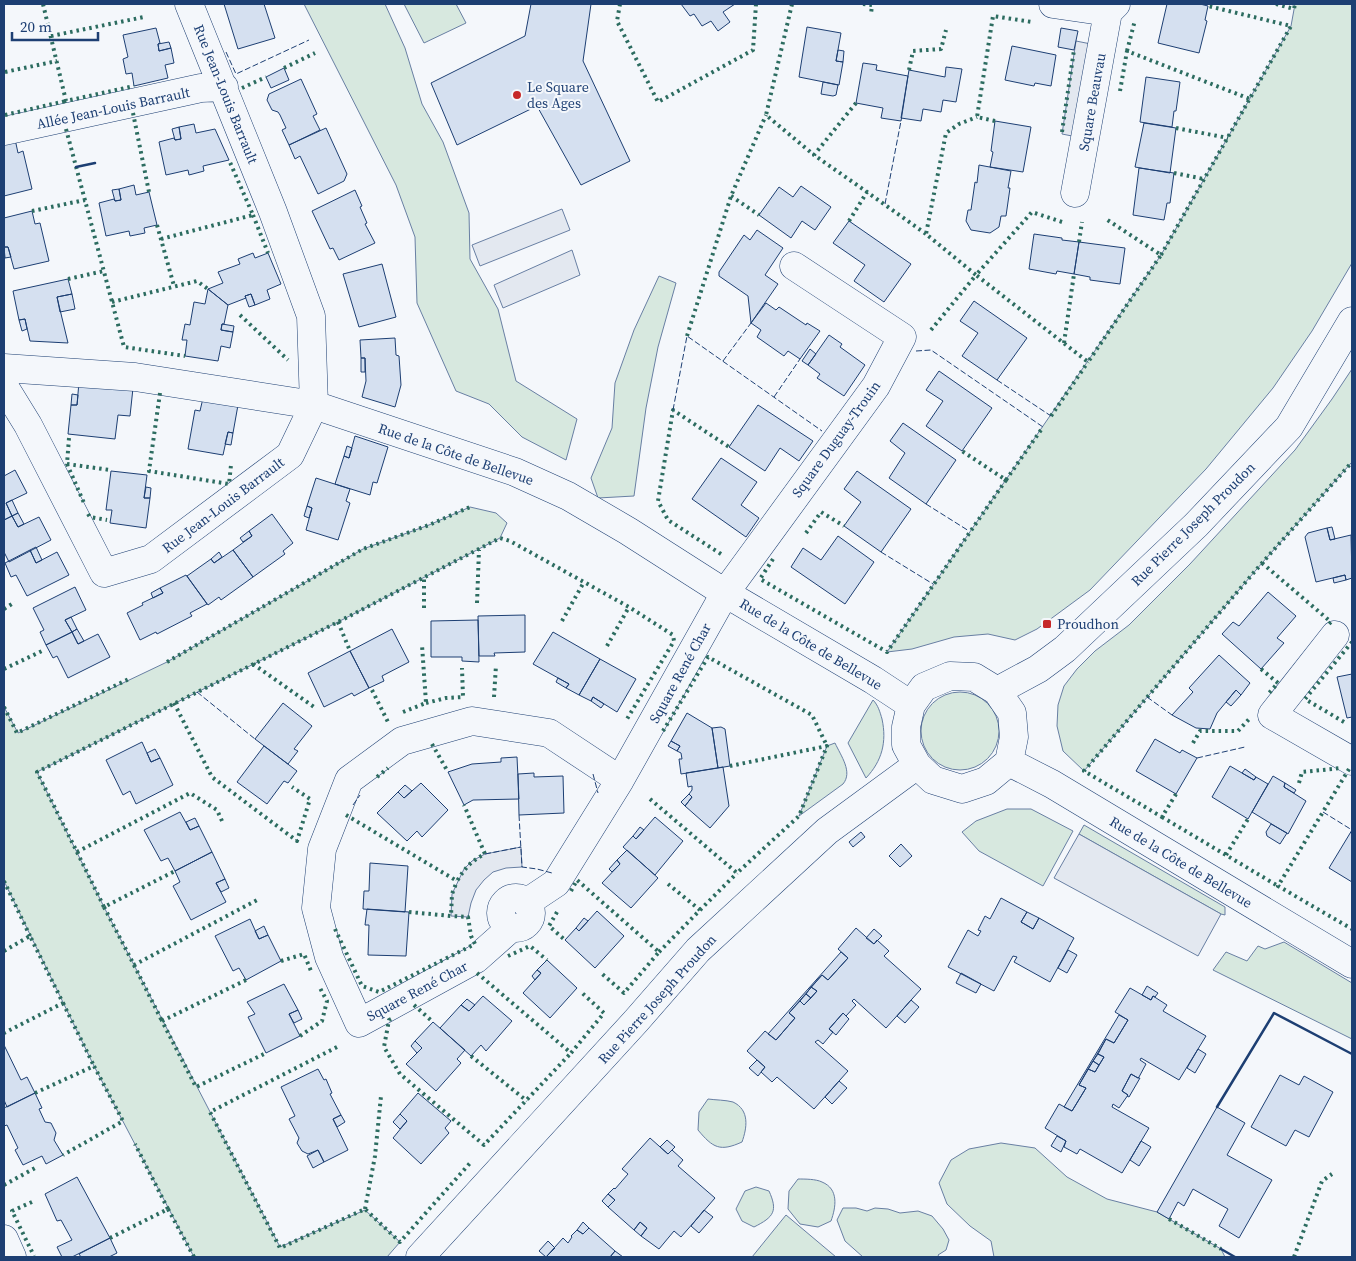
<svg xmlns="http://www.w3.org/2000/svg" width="1356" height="1261" font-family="'Source Serif 4',serif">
	<rect width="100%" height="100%" fill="#f4f7fb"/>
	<path fill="#d7e8df" stroke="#687fa3" d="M304 4H385L405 48 422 104 443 142 469 213 470 259 498 309 516 381 577 419 566 460 522 437 489 404 456 391 417 303 415 237 396 185Z
		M404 4H456L466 23 424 43Z
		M1295 4H1352V263L1312 331 1273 388 1206 469 1090 590 1037 629 1015 640 988 634 954 637 912 649 887 652 1161 255 1291 26Z
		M659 276 676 283 658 347 646 408 634 496 598 498 591 478 612 428 615 383 634 330Z
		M1352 369V462L1262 563 1084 771 1063 751 1057 726 1058 705 1064 686 1077 669 1095 651 1129 625 1190 564 1295 450 1332 399Z
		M470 507 496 513 507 523 500 538 338 622 37 772 105 909 280 1247 365 1210 400 1242 387 1257H194L94 1066 4 881V707L18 733 167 662 363 549 429 525Z
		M921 731a39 39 0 1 1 78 0a39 39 0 1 1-78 0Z
		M873 700C878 705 880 712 882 719 887 742 882 761 866 778L848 743Z
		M835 743C841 756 853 772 843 784L799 816 827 746Z
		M1007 809H1031L1073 831 1043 886 979 851 962 832 976 821Z
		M1084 825 1225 907V915L1221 914 1079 834Z
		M1284 942 1352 983V1039L1213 970 1226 952 1247 961 1258 946 1265 949Z
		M708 1099C715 1100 726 1100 733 1102 750 1110 747 1128 742 1142 720 1152 713 1148 698 1130L699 1112Z
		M1001 1143 1035 1148 1067 1177 1107 1199 1157 1212 1221 1249 1225 1257H994L991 1241 970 1226 947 1204 939 1183 951 1160 969 1149Z
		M798 1179C805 1179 816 1179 822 1182 839 1189 836 1207 831 1221L818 1227 800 1224 788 1209 789 1191Z
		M756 1187 769 1191C778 1211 774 1217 754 1227L742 1221 736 1209 745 1191Z
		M843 1208H856L867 1211 875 1208 888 1209 900 1213 918 1211 932 1216 943 1229 949 1240 946 1250 938 1255 939 1257H863L845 1241 837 1220Z
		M786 1215 836 1257H752Z"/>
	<path fill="#e3e8f0" stroke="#687fa3" d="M1076 41 1096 45 1082 138 1062 134Z
		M562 209 570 230 480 266 472 245Z
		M572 250 580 275 503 308 494 285Z
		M1079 834 1221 914 1198 956 1054 878Z
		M521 847 522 867 506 868 493 872 484 880 476 890 471 903 468 917 451 916 452 894 464 869 472 861 485 854Z"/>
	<path fill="#d5e0f0" stroke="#1d3f73" d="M224 4H266H264L275 38 238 49Z
		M531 4H591L583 61 630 161 581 185 537 106 457 145 431 83 525 36Z
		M681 4H735L723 12 730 22 718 31 711 21 702 26 694 14 690 16Z
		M1167 4H1200L1208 6 1205 20 1207 21 1199 53 1158 43Z
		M807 27 841 33 836 61 843 62 839 85 799 77Z
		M156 28 160 43 158 44 159 51 171 48 174 63 165 65 168 78 134 86 132 73 126 74 123 59 128 57 123 35Z
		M1061 28 1078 31 1074 50 1058 47Z
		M169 42 171 48 159 51 158 44Z
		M1012 46 1056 55 1051 86 1035 83 1034 86 1005 80Z
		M838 50 844 51 843 62 836 61Z
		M863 63 877 65 876 70 908 76 901 121 881 118 883 108 856 103Z
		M946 67 962 69 956 102 943 100 941 112 923 109 921 121 901 118 909 70 945 77Z
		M284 68 289 80 271 88 266 77Z
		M1146 77 1180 82 1176 111H1174L1172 127 1140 122Z
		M301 79 317 114 313 116 320 130 289 145 282 130 286 128 280 115 278 112 272 110 267 100 269 94Z
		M823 82 838 85 836 95 833 96 821 94Z
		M995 121 1031 127 1023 172 990 167 993 152 991 151Z
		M1144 123 1176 128 1170 173 1135 167Z
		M194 124 196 133 215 129 229 160 203 166 204 171 189 175 188 170 166 175 159 142 174 138 175 140 181 139 179 127Z
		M179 127 181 139 175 140 172 129Z
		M326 128 347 174 344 181 318 194 300 156 295 159 289 145Z
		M15 139 18 153 23 151 32 189 4 196V142Z
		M979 165 1011 171 1008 188H1010L1006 216H1001L999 227 990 233 971 230 966 221 968 210H971L975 182 977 183Z
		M1139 168 1174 173 1170 203H1167L1164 220 1133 215Z
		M134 185 136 195 149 192 157 225 144 228 145 233 130 236 129 231 106 236 99 203 114 199 115 201 121 200 119 189Z
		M801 186 831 207 815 230 802 221 791 238 759 215 779 187 793 197Z
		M119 189 121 200 115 201 112 190Z
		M355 190 362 206 360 207 367 223 365 224 375 243 339 260 333 248 330 249 312 211Z
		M32 211 35 224 40 223 49 261 14 269 8 247H4V218Z
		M849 221 911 264 884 302 854 281 865 265 833 243Z
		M757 230 783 248 765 275 778 284 751 323 748 296 719 276V272L744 235 750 240Z
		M1034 234 1062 238V240L1079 242 1074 274 1057 271 1056 274 1029 269Z
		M1079 242 1125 248 1120 284 1090 280V277L1074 274Z
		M4 247H8L11 257 5 258Z
		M253 253 255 258 268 253 281 284 267 290 270 299 255 305 251 294 245 296 246 298 228 305 208 289 223 283 218 272 240 264 238 259Z
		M382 264 396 317 359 327 343 274Z
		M68 279 72 294 57 297 68 343 30 341 25 319 19 320 13 291Z
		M208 289 228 305 224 324H222L221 330 233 332 230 348 221 346 218 361 185 356 187 340H182L185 324 190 325 194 302 205 304Z
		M72 294 75 309 60 312 57 297Z
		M251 294 255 305 249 307 245 296Z
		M974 301 1027 338 997 380 962 356 978 333 960 321Z
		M766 303 776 310 779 307 806 325 807 323 820 331 800 359 788 351 784 356 757 337 761 330 751 323Z
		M25 319 27 329 22 331 19 320Z
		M222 324 234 326 233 332 221 330Z
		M829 335 842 344 840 347 865 365 844 396 817 378 820 374 808 365Z
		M395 338 396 355 399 356 401 385 395 407 362 397 366 381 365 358H361L360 340Z
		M810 349 816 354 808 365 802 361Z
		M361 358H365V372H361Z
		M939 371 992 408 962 451 926 426 943 401 926 390Z
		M79 382 133 388 130 416 118 415 115 439 68 434 71 405H77Z
		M72 394 78 395 77 405H71Z
		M203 398 238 405 233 433 228 432 223 455 188 449 195 410 200 411Z
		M758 405 813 441 799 461 780 448 765 471 729 447Z
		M903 423 956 460 926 504 889 478 905 453 890 441Z
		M228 432 233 433 231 445 225 444Z
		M355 436 388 447 377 483 373 482 370 495 335 484 344 456 349 458Z
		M347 446 352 448 349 458 344 456Z
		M721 458 757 482 741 505 759 518 746 537 692 499Z
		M15 470 27 493 6 503 12 516 4 520V476Z
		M111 471 147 475 144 498H150L146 528 110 523 112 510H106Z
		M857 471 911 509 881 552 844 526 861 502 844 489Z
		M316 478 350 489 346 501 350 503 338 540 306 530 312 508 307 506Z
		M146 487 151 488 150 498H144Z
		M12 500 18 513 12 516 6 503Z
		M307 506 312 508 309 518 304 516Z
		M18 513 24 524 18 527 12 516Z
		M272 514 293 543 283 551 285 554 253 577 233 550 252 536 249 531Z
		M12 516 18 527 39 517 51 540 9 562 4 552V520Z
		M1332 527 1335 539 1330 540 1327 528Z
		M1327 528 1330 540 1351 535 1352 578 1346 580 1345 575 1316 582 1305 537 1308 533Z
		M249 531 252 536 243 542 240 538Z
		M838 536 874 562 845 604 791 567 803 548 821 560Z
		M36 547 42 560 36 563 30 550Z
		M30 550 36 563 57 552 69 575 27 596 16 575 11 577 5 563Z
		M233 550 253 577 221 600 219 597 208 605 187 576 211 559 214 563Z
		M219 552 222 557 214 563 211 559Z
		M186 575 207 604 190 613 192 616 157 634 156 632 140 640 127 613 143 605 142 603 163 593 160 588Z
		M1345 575 1346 580 1334 583 1333 578Z
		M75 587 86 610 65 620 72 632 46 645 40 632 44 630 33 608Z
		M160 588 163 593 153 598 151 593Z
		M1268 592 1296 616 1277 638 1284 643 1261 669 1222 634 1233 622 1239 626Z
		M525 615V652L494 653 495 656H479L478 616Z
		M71 617 77 629 72 632 65 620Z
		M478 620 479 662 462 661V657H431V621Z
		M77 629 84 641 78 644 72 632Z
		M392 629 409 662 382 676 384 681 369 688 350 651Z
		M72 632 78 644 98 634 110 657 68 678 57 656 53 658 46 645Z
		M553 632 600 659 579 695 566 688 569 684 533 664Z
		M350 651 369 688 354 696 352 693 324 707 308 673Z
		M1219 655 1250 683 1241 695 1236 690 1217 713 1210 729 1196 728 1172 715 1193 692 1189 688Z
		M600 659 636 679 617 712 593 697 591 701 579 695Z
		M1352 674V717L1347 718 1337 677Z
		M558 678 569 684 566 688 556 682Z
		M1236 690 1241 695 1231 706 1226 702Z
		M593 697 604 704 601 708 591 701Z
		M283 703 312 726 294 749 298 751 288 764 255 739Z
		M687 713 712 728 718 768 681 774 679 759H682L681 753 677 751 680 746 671 741Z
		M721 727 725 729 730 766 718 768 712 728Z
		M1155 739 1180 753 1182 750 1197 758 1176 794 1136 771Z
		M671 741 680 746 677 751 668 746Z
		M142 742 151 762 160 758 173 785 136 804 130 791 123 795 106 760Z
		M264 746 297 771 288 783 284 781 267 804 237 782Z
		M155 749 160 758 151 762 147 753Z
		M517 757 519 799 473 800 464 805 448 772 472 764 501 762V758Z
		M1230 766 1254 780 1256 777 1268 784 1248 819 1212 797Z
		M723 767 729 806 710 828 685 806 692 797 689 794 692 790V786L688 787 686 773Z
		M1245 769 1256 777 1254 780 1242 773Z
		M534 773V777L563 776 564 813 519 815 518 774Z
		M1273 776 1285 783 1284 787 1306 801 1288 834 1252 812Z
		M421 783 448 810 422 837 417 831 407 841 377 813 398 792 404 798Z
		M1285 783 1296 790 1294 793 1284 787Z
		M405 785 412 791 404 798 398 792Z
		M689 794 692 797 685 806 681 802Z
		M180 812 190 830 199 826 212 852 175 871 168 858 161 861 144 830Z
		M655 817 683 841 655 875 623 847 633 836 636 839Z
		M195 818 199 826 190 830 186 822Z
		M1271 824 1287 833 1280 844 1267 836 1266 832Z
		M640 827 644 830 636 839 633 836Z
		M1352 830V882L1329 868Z
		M861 832 865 837 853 847 849 842Z
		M901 844 912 856 900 867 889 856Z
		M627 850 658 878 631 908 602 883 620 864 617 860Z
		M212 852 225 879 216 883 226 902 191 920 173 886 180 882 175 871Z
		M617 860 620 864 612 872 609 869Z
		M370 863 408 866 405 912 363 909 364 891H369Z
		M225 879 229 888 221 892 216 883Z
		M1001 898 1027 912 1021 922 1033 929 1039 918 1074 938 1050 982 1014 962 1017 957 1013 956 994 991 948 967 968 930 978 936 981 931 978 930 985 916 990 919Z
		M367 909 409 912 406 956 368 955 369 925H365Z
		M597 911 624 936 595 968 565 940 576 928 579 931Z
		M1027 912 1039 918 1033 929 1021 922Z
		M584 918 588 921 579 931 576 928Z
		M250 919 259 939 268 935 281 961 246 980 239 968 233 971 215 936Z
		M264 926 268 935 259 939 255 931Z
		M856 928 874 944 877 940 889 951 884 956 921 989 886 1028 854 999 852 1001 856 1005 846 1016 843 1013 829 1029 833 1032 823 1044 818 1040 815 1042 848 1071 814 1109 777 1077 772 1082 761 1072 765 1067 747 1051 765 1031 776 1040 795 1018 789 1013 800 1001 804 1005 817 991 811 987 822 975 828 980 848 958 838 949Z
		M874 929 882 936 874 944 866 938Z
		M1068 950 1077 955 1067 973 1058 968Z
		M841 952 848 958 828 980 822 975 789 1013 795 1018 776 1040 768 1034Z
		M547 960 577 988 550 1018 523 993 541 973 537 970Z
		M537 970 541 973 535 980 532 976Z
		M961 973 981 984 976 993 956 983Z
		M284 984 298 1010 289 1014 300 1036 266 1053 248 1017 255 1014 247 1002Z
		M1147 986 1158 993 1155 997 1153 996 1151 1000 1142 995Z
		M811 987 817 991 811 998 806 994Z
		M1130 988 1151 1000 1153 996 1167 1005 1163 1011 1206 1036 1179 1080 1141 1058 1140 1060 1146 1064 1139 1077 1138 1078 1131 1074 1122 1091 1128 1095 1119 1108 1113 1104 1112 1107 1149 1128 1122 1173 1080 1149 1077 1154 1064 1147 1066 1141 1045 1128 1059 1104 1072 1111 1086 1088 1079 1085 1088 1069 1095 1072 1104 1057 1098 1054 1106 1039 1114 1043 1128 1020 1115 1012Z
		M806 994 811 998 804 1005 800 1001Z
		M483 996 512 1021 486 1051 481 1045 471 1056 440 1028 461 1005 469 1011Z
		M467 999 475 1005 469 1011 461 1005Z
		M911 1000 919 1007 905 1023 897 1016Z
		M298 1010 302 1019 294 1023 289 1014Z
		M843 1013 849 1019 836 1035 829 1029Z
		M1119 1015 1128 1020 1114 1043 1106 1039 1079 1085 1086 1088 1072 1111 1064 1107Z
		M433 1022 465 1050 457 1059 461 1063 436 1091 406 1064 422 1048 415 1041Z
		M415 1041 422 1048 417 1053 411 1046Z
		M4 1045 21 1080 27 1077 35 1093 7 1107 4 1100Z
		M1198 1049 1206 1054 1195 1073 1187 1068Z
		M1098 1054 1104 1057 1099 1065 1093 1061Z
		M757 1060 765 1067 758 1076 749 1068Z
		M1093 1061 1099 1065 1095 1072 1088 1069Z
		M318 1069 324 1080 326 1079 332 1093 330 1094 341 1115 333 1119 348 1150 324 1162 318 1150 308 1154 302 1151 297 1143 299 1138 289 1119 295 1116 281 1087Z
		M1131 1074 1138 1078H1140L1129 1097 1127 1096 1128 1095 1122 1091Z
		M1280 1075 1299 1085 1304 1076 1333 1092 1309 1137 1295 1130 1286 1146 1251 1127Z
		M839 1081 847 1088 832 1104 825 1097Z
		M35 1093 42 1108 39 1109 45 1122 51 1123 56 1133 54 1140 63 1155 46 1164 42 1156 23 1165 15 1150 18 1148 7 1125 4 1126V1108Z
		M418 1093 451 1121 445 1128 449 1133 421 1164 393 1138 407 1121 400 1114Z
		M1217 1107 1245 1123 1227 1155 1272 1180 1239 1238 1219 1226 1228 1209 1193 1189 1184 1206 1178 1202 1169 1219 1157 1212Z
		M400 1114 407 1121 400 1129 393 1122Z
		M341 1115 345 1122 337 1127 333 1119Z
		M1057 1136 1066 1141 1061 1152 1051 1146Z
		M650 1138 668 1154 672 1150 683 1160 678 1166 715 1198 681 1237 674 1231 659 1249 641 1236 647 1228 640 1222 634 1230 608 1207 615 1200 608 1194 614 1188 615 1189 628 1174 622 1169Z
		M667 1140 675 1147 668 1154 660 1147Z
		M1141 1141 1151 1147 1139 1166 1130 1160Z
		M318 1150 324 1162 313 1168 307 1156Z
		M77 1177 110 1238 72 1257H62L57 1247 72 1240 61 1220 57 1221 45 1194Z
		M608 1194 615 1200 608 1207 602 1201Z
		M704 1210 713 1217 699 1233 691 1226Z
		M583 1222 589 1228 583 1234 577 1230Z
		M640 1222 647 1228 641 1236 634 1230Z
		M589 1228 615 1251 610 1257H546L563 1238 568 1243 572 1237 571 1236 577 1230 583 1234Z
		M110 1238 117 1253 109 1257H81L79 1254Z
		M548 1241 555 1248 546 1257 539 1251Z
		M615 1251 623 1257H610Z"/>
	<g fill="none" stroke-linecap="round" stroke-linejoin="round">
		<g stroke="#1d3f73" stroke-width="29">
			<path id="minor" d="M1053 4 1108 12
				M4 131 201 88 224 87
				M1075 193 1108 12 1116 4
				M4 368 135 377 314 405 515 472 568 496 628 531 725 593 873 680 911 705
				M4 386 28 425 104 573 151 559 290 455 314 405 311 316 273 212 189 4
				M1335 635 1272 715 1352 761
				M950 676 974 677 997 691 1012 713 1014 737 1009 762 986 781 962 789 933 780 917 765 906 745V727L911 705 924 687Z
				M997 691 1038 669 1065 649 1196 525 1289 427 1352 321
				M1009 762 1052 784 1352 964
				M620 780 725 593 876 386 902 337 794 266
				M501 913a15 15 0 1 1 30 0a15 15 0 1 1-30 0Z
				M512 927 476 959 359 1023 329 957 316 908 322 849 349 780 402 741 472 721 549 733 620 780 556 883 526 903
				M4 1239 12 1257
				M420 1257 636 1021 698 950 827 831 917 765"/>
		</g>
		<use href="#minor" stroke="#f4f7fb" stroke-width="28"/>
		<path stroke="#2c6c60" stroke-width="4" stroke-dasharray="2.5 4" stroke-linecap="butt" d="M43 4 66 101 134 86
			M620 4 617 21 658 102 753 50 756 4
			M792 4 766 115 814 155
			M863 4 872 5 871 14
			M1276 4 1294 9 1295 4
			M51 36 144 17
			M1127 51 1135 20
			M284 68 315 53
			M909 70 913 51 941 49 946 30
			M5 72 57 61
			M242 88 266 77
			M1120 91 1127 51 1250 99
			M856 103 814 155 867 192
			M133 113 149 192
			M5 115 66 101
			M995 121 977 117 993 16 1032 22
			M1176 128 1228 138
			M66 129 124 347 185 356
			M1062 132 1074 50
			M1174 173 1204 179
			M731 196 759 215
			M32 211 85 200
			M253 215 268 253
			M849 221 867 192 926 234
			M1062 222 1032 212 976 275 1088 362 1161 255 1106 219
			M157 225 174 286
			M161 239 253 215 229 160
			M1079 242 1082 222
			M1161 255 1291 26 1208 6
			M68 279 104 271
			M112 302 197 281 208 289
			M240 315 288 360
			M931 330 976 275 926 234 946 133 959 124 977 117
			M687 336 731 196 766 115
			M1064 343 1074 274
			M160 393 149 471 229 484 231 465
			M1051 416 1088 362
			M69 438 67 464 110 470
			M67 464 84 503
			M1006 480 1043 427
			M88 514 90 517 107 520
			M806 533 821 512 844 526
			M721 554 668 520 658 501 673 410 729 447
			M773 559 760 579 887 652 1006 480 962 451
			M1262 563 1331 622 1328 625
			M477 603 479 550
			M424 608V578
			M4 609 15 602
			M562 621 584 582
			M338 622 350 651
			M607 646 629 607
			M167 662 363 549 429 525 470 507
			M253 664 314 707
			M4 669 42 651
			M1261 669 1278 683 1269 693
			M372 690 388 722
			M494 697 496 665
			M174 703 212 777 297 841 310 799 292 787
			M426 703 446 698 463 697 462 668
			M4 707 17 733 131 678
			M403 712 426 703 422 645
			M1344 722 1305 699 1352 642
			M663 731 708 657 812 715 827 746
			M1193 743 1200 731H1238L1251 717
			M432 744 448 772
			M1349 769 1278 886 1352 929
			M377 777 388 768
			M1299 783 1302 772 1342 768
			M1176 794 1162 817 1084 771 1262 563 1352 462
			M650 799 737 873 799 816 827 746 730 766
			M346 815 457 881C465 868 471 861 485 854L464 805
			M1162 817 1278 886
			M222 821 217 810 190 793 77 852 37 772 338 622 500 538 510 541 629 607 673 635 674 641 627 719
			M77 852 104 907 175 871
			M1226 855 1248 819
			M4 881 30 936
			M571 891 577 880 659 952 624 993 600 972
			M104 907 134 965 259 899
			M700 910 737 873
			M409 912 451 916 452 894 457 881
			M557 912 549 926 565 940
			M335 929 362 986 379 992 475 944 471 936 468 917 451 916
			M4 951 30 936 63 1003 4 1033
			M659 952 700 910 668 884
			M508 956 530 946 547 960
			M281 961 304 954 311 971
			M134 965 162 1021
			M477 973 571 1053 604 1013 581 992
			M246 980 162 1021 196 1087 266 1053
			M63 1003 94 1066
			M414 1005 433 1022
			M391 1019 389 1020 384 1047 400 1074 484 1145 571 1053
			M300 1036 322 1021 327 1001 320 988
			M337 1047 210 1112 280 1248 365 1209 400 1242 471 1162
			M471 1056 527 1101
			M35 1093 94 1066 123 1121 63 1155
			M4 1185 35 1168
			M32 1202 12 1211 34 1256
			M168 1209 194 1257
			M365 1209 375 1156 381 1096
			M1169 1219 1221 1249
			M110 1238 168 1209 135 1144
			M1294 1257 1322 1181 1332 1174"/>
		<path stroke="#1d3f73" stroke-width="1" stroke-dasharray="6 2.5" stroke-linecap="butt" d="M226 52 236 74 309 40
			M885 204 901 121
			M916 351 931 350 1043 427
			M723 361 751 323
			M997 380 1051 416
			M774 397 800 359
			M673 410 687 336 822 431
			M926 504 969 531
			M881 552 933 584
			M197 692 255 739
			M1147 697 1172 715
			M1197 758 1245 747
			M593 774 598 793
			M353 805 360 795
			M1323 812 1352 830
			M519 815 522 867 537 869 552 873
			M485 854 521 847"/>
		<path stroke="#1d3f73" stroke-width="2.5" d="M76 167 95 163
			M1217 1107 1274 1013 1352 1054
			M1221 1249 1235 1257"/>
	</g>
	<g fill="#c62828" stroke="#f4f7fb" stroke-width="2">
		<circle cx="517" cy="95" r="5"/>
		<rect x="1042" y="619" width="10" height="10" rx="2.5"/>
	</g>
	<g text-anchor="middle" stroke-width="4" stroke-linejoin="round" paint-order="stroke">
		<g font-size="14" fill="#1d3f73" stroke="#f4f7fb" text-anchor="start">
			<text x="527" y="92">Le Square<tspan x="527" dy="16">des Ages</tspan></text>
			<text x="1057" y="629">Proudhon</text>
		</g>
		<g font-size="14" fill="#1d3f73" stroke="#f4f7fb">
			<text transform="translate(226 94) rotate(68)" y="5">Rue Jean-Louis Barrault</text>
			<text transform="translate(1092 102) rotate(-80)" y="5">Square Beauvau</text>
			<text transform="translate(113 108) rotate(-12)" y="5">Allée Jean-Louis Barrault</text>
			<text transform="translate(836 439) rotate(-54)" y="5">Square Duguay-Trouin</text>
			<text transform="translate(456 454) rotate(19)" y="5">Rue de la Côte de Bellevue</text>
			<text transform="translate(223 505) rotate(-37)" y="5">Rue Jean-Louis Barrault</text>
			<text transform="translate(1193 524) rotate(-45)" y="5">Rue Pierre Joseph Proudon</text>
			<text transform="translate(811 644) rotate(31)" y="5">Rue de la Côte de Bellevue</text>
			<text transform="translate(680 673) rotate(-61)" y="5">Square René Char</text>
			<text transform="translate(1181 862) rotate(31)" y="5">Rue de la Côte de Bellevue</text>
			<text transform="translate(417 991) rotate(-28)" y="5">Square René Char</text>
			<text transform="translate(657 999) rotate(-48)" y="5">Rue Pierre Joseph Proudon</text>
		</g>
	</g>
	<rect width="1356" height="1261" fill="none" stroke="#1d3f73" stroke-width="10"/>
	<path d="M12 32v8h86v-8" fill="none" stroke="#1d3f73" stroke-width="2.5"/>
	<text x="20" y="32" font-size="15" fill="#1d3f73" stroke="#f4f7fb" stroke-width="4" paint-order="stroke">20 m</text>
</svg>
